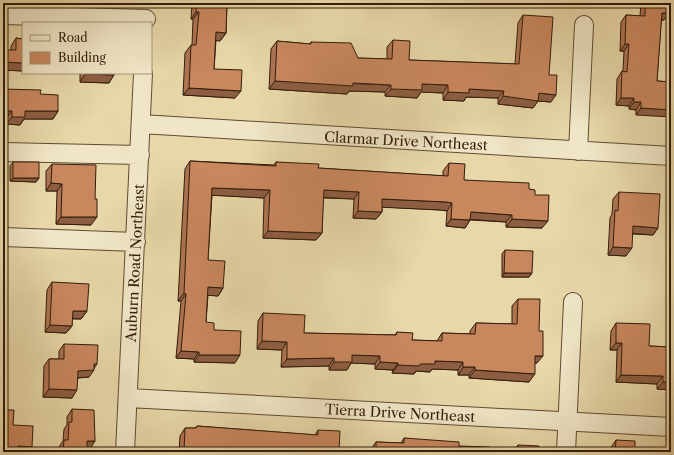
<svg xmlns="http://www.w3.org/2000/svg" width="674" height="455" font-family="'Libre Caslon Text',serif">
	<rect width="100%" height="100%" fill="#e8d8a9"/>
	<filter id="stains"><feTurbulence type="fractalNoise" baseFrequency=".005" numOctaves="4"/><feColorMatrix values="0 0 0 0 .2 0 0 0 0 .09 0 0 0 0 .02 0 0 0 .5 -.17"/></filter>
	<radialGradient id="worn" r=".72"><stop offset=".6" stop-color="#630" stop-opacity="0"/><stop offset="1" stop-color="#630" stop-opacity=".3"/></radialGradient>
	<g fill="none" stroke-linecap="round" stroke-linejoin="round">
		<g stroke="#604b32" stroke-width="20">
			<path id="minor" d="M3 15 146 19
				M141 124 671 156
				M578 151 584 25
				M3 152 140 155
				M3 237 136 242
				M128 398 671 427
				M125 452 143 73
				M566 452 573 302"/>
		</g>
		<use href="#minor" stroke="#f0e6c7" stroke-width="18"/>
	</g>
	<path fill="#ad7451" stroke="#321c0b" d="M192 3H227L226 33 220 41 216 40 214 69 235 98 183 95 185 53 191 45H192L193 19H191Z
		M641 3H670L669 13 664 20H661L657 81 671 82 636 115V110L629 109V106L616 105 617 79 622 71H623L624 51H620L621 22 626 15 640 16Z
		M523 15 549 75 551 102 538 101 533 108 498 104V98L466 97 464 101 443 100V93L421 92 417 98 385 96V92L349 91 347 94 269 89 271 49 277 41 310 44 311 42 358 58 387 59V47L393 40 409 60 515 64 518 23Z
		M16 38 23 39V71L3 70 11 50V46Z
		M80 73H114L109 83 80 82Z
		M3 89 40 94 58 111 53 119H24L20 125 6 124V119H3Z
		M190 161 274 165 276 162 318 168 443 176V171L449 163 464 180 529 189 535 195 542 228 506 227V222L470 220 465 228 446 226 447 211 441 210 382 207V212L376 219 353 218 354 199 323 198 322 233 316 240 263 238 264 198 212 195 208 260 223 288 218 296 208 295 206 322 214 330 235 363 194 362V359L176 358 181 301H178L185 169Z
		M13 162 39 178 36 182 10 181V166Z
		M52 164 91 225 56 224 57 191H46V171Z
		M619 192 658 228 653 235 633 234 626 256 608 255 610 218 612 214 613 199Z
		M505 250 532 273 529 277H502V254Z
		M52 282 87 311 81 319H72V326L66 333 45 332 47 290Z
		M518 299 537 363H535L529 382 469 378V375H458V370L432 369 430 372 416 371 414 374 392 373 393 370 375 369V364L351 363 347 370H329V366L281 367 282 350 257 349 258 321 263 313 304 333 395 335 397 332 412 340 437 341 442 333 470 334V331L476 323 512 324V306Z
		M616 323 649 346 671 347V390L657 389V384L616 382 617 350H610L611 331Z
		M64 344 94 368 89 377 78 378 72 398 43 397 44 366 49 359H59V351Z
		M72 409 90 449H87V452H58L59 447 63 441 64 429 67 425V417Z
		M197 426 315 435 318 430 339 452H179L180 436 185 428H195Z
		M404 438 459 446 490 452H370V450L376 442 401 443Z
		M616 440 635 452H608Z
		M518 445 539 452H513Z"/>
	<path fill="#8d5e42" stroke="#321c0b" d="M196 12H199L193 19H191Z
		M662 13H669L664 20H657Z
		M216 32 226 33 220 41 211 40Z
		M625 44H629L624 51H620Z
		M3 62 23 63V71L3 70Z
		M85 74 114 75 109 83 80 82Z
		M275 81 391 85 385 92 349 91 347 94 269 89Z
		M422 84 448 85 443 93 421 92 417 98 385 96 391 89Z
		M189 88 241 91 235 98 183 95Z
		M469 89 504 91 498 98 466 97 464 101 443 100 448 92Z
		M539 93 556 95 551 102 538 101 533 108 498 104 503 96Z
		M621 98H634L629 106 616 105Z
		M634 102H641L636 110 629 109Z
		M641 108 671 110V117L636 115Z
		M3 111H12L6 119H3Z
		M25 111H58L53 119H24L20 125 6 124 12 117Z
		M13 178H39L36 182 10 181Z
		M51 183 62 184 57 191H46Z
		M212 188 270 190 264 198 207 195Z
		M324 190 359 192 354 199 318 197Z
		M382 199 446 202 452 203 447 211 441 210 377 207Z
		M358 211 382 212 376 219 353 218Z
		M471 212 512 215 506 222 466 219Z
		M61 217H97L91 225 56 224Z
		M451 219 470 220 465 228 446 226Z
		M512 219 548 221 542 228 506 227Z
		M633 226 658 228 653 235 628 233Z
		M268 231 322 233 316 240 263 238Z
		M613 247 632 248 626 256 608 255Z
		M504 273H532L529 277H502Z
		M208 287 223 288 218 296 203 295Z
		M184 293 186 294 181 301H178Z
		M73 311H87L81 319 67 318Z
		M50 325 72 326 66 333 45 332Z
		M262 341 287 342 282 350 257 349Z
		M616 343H622L617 350H610Z
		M181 351 199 352 194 359 176 358Z
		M199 355H240L235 363 194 362Z
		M352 355 380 356 375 364 351 363 347 370H329L334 362Z
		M535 356H543L537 363H530Z
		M334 358 329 366 281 367 287 359Z
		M435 361 463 362 458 370 432 369 430 372 416 371 414 374 392 373 398 365Z
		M380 362 398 363 393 370 375 369Z
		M94 364H97L93 370H94L89 377 72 378 78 371Z
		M463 367H475L469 375H458Z
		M475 370 535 374 529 382 469 378Z
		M621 375 663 376 657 384 616 382Z
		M663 382H671V390L657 389Z
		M49 389 77 390 72 398 43 397Z
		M87 441H95L90 449 82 448Z
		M18 446 32 447 28 452H3Z
		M248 448 277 450 275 452H245Z"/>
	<path fill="#c9875e" stroke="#321c0b" d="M197 3H227L226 33 216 32 214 69 242 70 241 91 189 88 191 45H196L199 12H196Z
		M645 3H670L669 13H662L657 81 671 82V110L641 108V102H634V98H621L622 71 627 72 629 44H625L626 15 645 16Z
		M523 15 553 17 549 75H557L556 95 539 93 538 101 503 96 504 91 469 89V93L448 92V85L422 84V90L391 89V85L353 83V86L275 81 277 41 311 44V42L351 43 358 58 392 59 393 40 410 41 409 60 519 64Z
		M16 38 23 39V63L3 62V50H16Z
		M85 73H114V75L85 74Z
		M3 89 41 90 40 94 58 95V111H25V117H12V111H3Z
		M190 161 276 166V162L319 164 318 168 448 176 449 163 465 164 464 180 529 183V189L535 190V195H549L548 221 512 219V215L471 212 470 220 451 219 452 203 446 202 382 199V212L358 211 359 192 324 190 322 233 268 231 270 190 212 188 208 260 225 261 223 288 208 287 206 322 214 323V330L241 331 240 355H199V352L181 351 186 294 184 293Z
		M13 162H39V178H13Z
		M52 164 96 165 95 199H97V217H61L62 184 51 183Z
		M619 192 660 194 658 228 633 226 632 248 613 247 615 210 618 211Z
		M505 250 533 251 532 273H504Z
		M52 282 89 284 87 311H73L72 326 50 325Z
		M518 299H540L539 331H543V356H535V374L475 370V367H463V362L435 361V364H420L419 366 398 365V363L380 362V356L352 355V362H334V358L287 359V342L262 341 263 313 305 315 304 333 396 335 397 332 413 333 412 340 442 341V333L475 334 476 323 517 324Z
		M616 323 650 324 649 346 671 347V382H663V376L621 375 622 343H616Z
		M64 344 98 345 97 364H94V370L78 371 77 390 49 389V359H64Z
		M72 409 94 410 95 441H87V452H63L64 440H68L69 422H72Z
		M3 410H14L13 425 33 426 32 447 18 446V452L3 451Z
		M197 426 318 435V430L340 431 339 452H277V450L248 448V452H184L185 428H196Z
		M404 438 459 442V446L490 447V452H376V442L404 443Z
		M616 440 635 441V452H615Z
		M518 445 539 446V452H517Z"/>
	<g text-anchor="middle" stroke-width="3" stroke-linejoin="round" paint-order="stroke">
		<g font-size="14" fill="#321c0b" stroke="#f0e6c7">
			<text transform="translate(406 141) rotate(3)" y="5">Clarmar Drive Northeast</text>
			<text transform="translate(135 263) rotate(-87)" y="5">Auburn Road Northeast</text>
			<text transform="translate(400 413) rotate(3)" y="5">Tierra Drive Northeast</text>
		</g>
	</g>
	<rect width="674" height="455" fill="none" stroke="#e8d8a9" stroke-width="16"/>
	<rect x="4" y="4" width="666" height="447" fill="none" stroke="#321c0b" stroke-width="2"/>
	<rect x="8" y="8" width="658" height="439" fill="none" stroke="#321c0b"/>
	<rect x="22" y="22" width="130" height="52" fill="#f0e6c7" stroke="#a4957c"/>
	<rect x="30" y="35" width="20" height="6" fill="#f0e6c7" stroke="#a4957c"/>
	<text x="58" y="42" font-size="12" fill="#321c0b">Road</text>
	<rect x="30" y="52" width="20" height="12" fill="#c9875e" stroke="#a4957c"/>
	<text x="58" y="62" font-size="12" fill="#321c0b">Building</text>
	<rect width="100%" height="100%" filter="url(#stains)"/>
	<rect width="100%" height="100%" fill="url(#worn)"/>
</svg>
